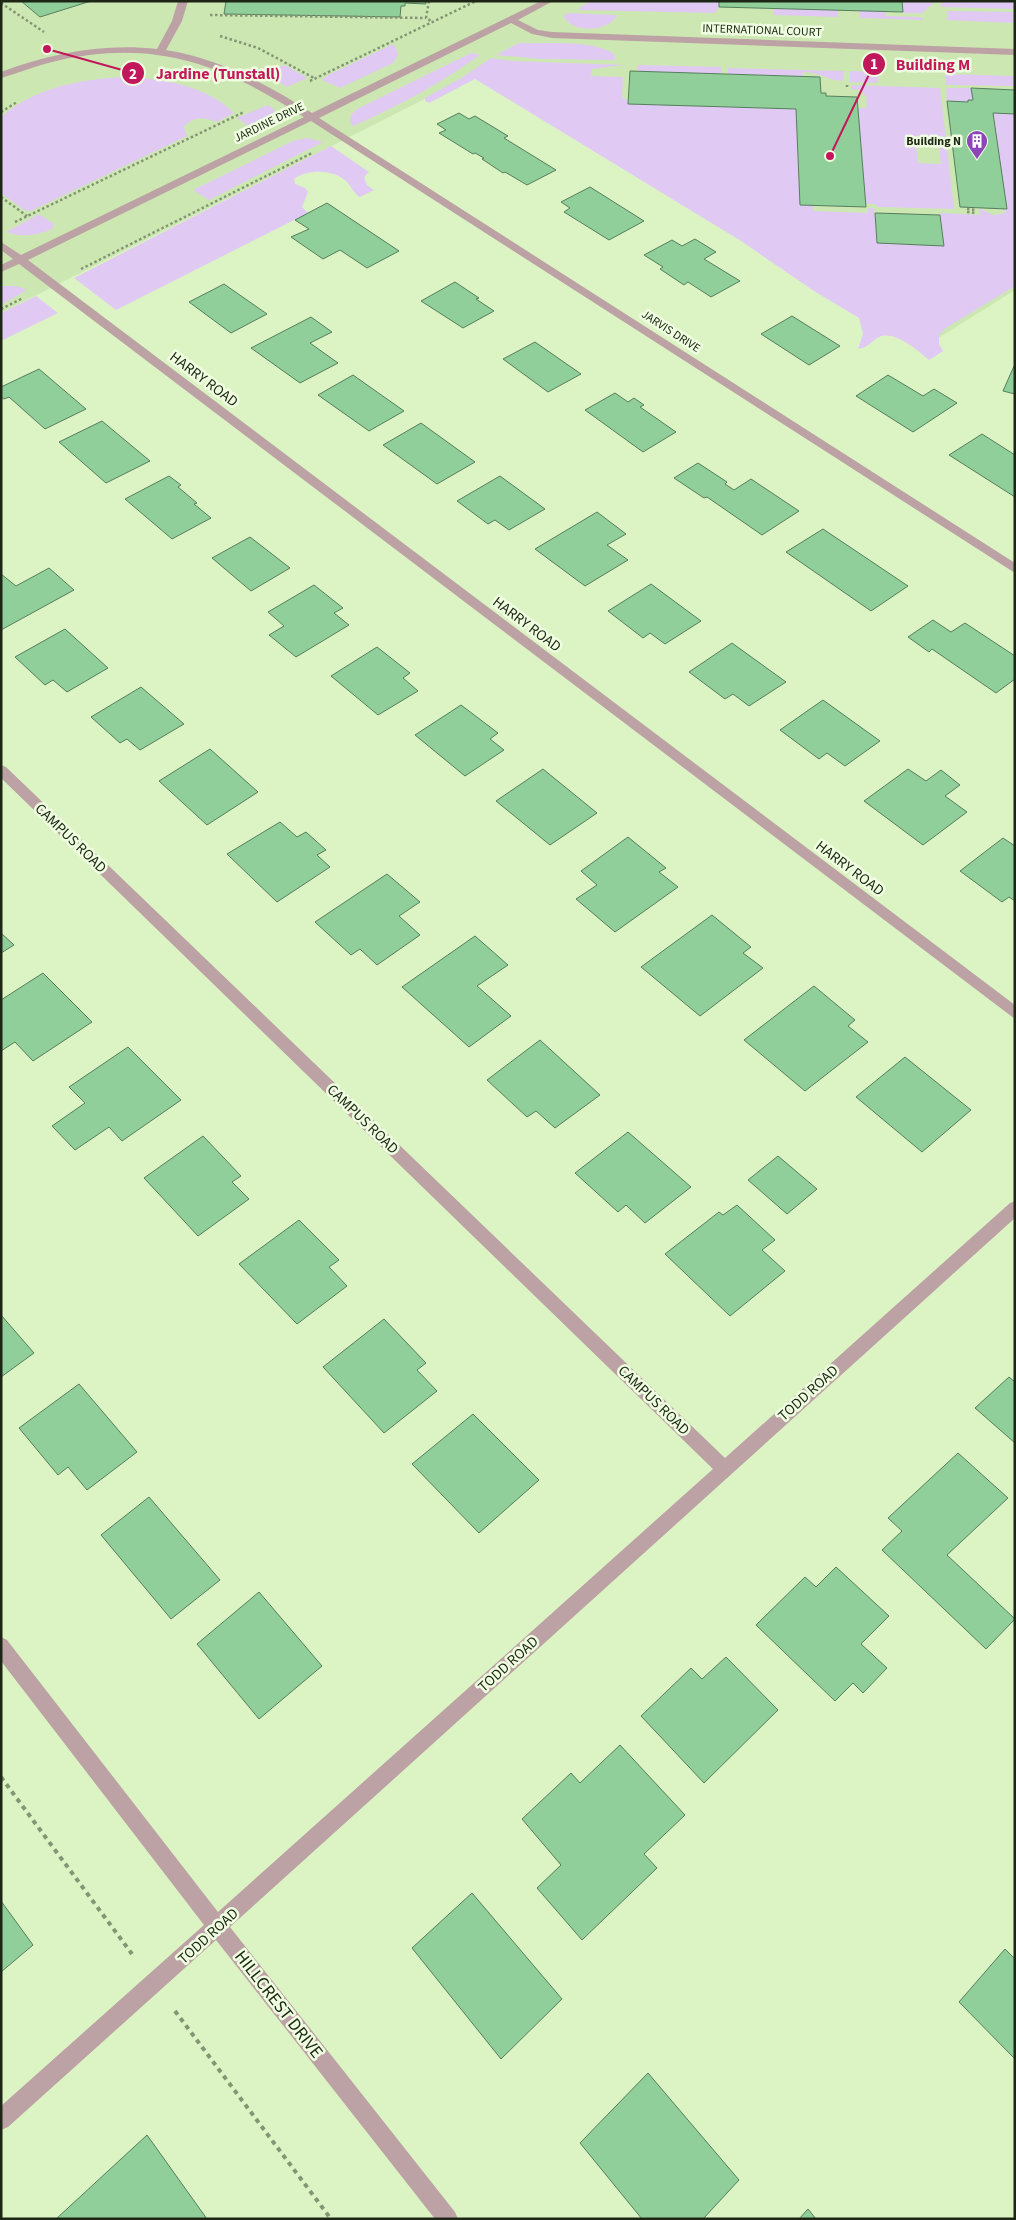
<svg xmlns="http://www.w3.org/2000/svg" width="1016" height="2220" font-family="'Source Sans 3',sans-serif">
	<rect width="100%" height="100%" fill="#dcf4c4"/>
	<path fill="#cde7b2" d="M1 1H1015V290L921 349 474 74 1 313Z"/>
	<path fill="#e0caf4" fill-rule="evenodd" d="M591 1H719V7L715 13 580 10 579 8Z
		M902 1H936L922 13H901L903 12Z
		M943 1H1015V9L943 7 940 6Z
		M773 8 838 10V17L773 15Z
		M859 11H885L886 16 920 17 924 20 860 18Z
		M947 11 1015 12V23L946 20 948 18Z
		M569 13 617 15V16C606 32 574 34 563 16Z
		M519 43C546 44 592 39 614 54L616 60 541 59 496 55Z
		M393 44 396 48 398 55 393 63 340 88 322 80 326 76Z
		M471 53 480 55C441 83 397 107 353 126L350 121 351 115 357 109Z
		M491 58 513 61 624 65 592 69 591 76 623 77 622 98 628 100 629 104 796 109 800 205H813V211L868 213V208H874L877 243 943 246 940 213 980 215 979 208 993 215 1005 213 993 113 1015 114V286L946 328 939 335V344L943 351 929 360C918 351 895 330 879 337 871 341 868 348 858 349L863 334 859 318 814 291 741 241 475 79 429 103 425 101V98L463 77Z
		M285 65 306 77 307 78 287 87 268 75 269 72Z
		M637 65 721 67V74L637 71Z
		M728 68 844 71 843 81C827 80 819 72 803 72V76L728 74Z
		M850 71 876 72 879 76 877 83 850 82Z
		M945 74 1015 76V86L946 85Z
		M125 77C161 78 208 86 234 113L217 122C205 117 192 116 184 127L187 136 31 211 24 210 1 193V117C35 87 82 79 125 77Z
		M851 85 940 88 954 209 878 207 874 204H865L858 108H867L866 96 860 90 851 89ZM916 144 939 145 941 164 918 163Z
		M946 88H971L973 100H968V102L947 101Z
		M268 105 274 109C274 120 267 124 258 128L250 127 237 118Z
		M307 138 323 142 209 200 193 190 293 141Z
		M331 146 369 172 364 177 367 185 374 190 360 197C353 193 352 187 347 182 334 169 308 169 294 179L295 184 305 188 308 192 302 207 308 213 116 310 74 278Z
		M39 214 54 224 52 229C36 236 23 238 6 232Z
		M1 286H16L27 290 1 305Z
		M36 296 58 313 1 341V313Z"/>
	<path fill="#90ce9a" stroke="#567e5d" d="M21 1H91L40 17Z
		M226 1H426V4L405 3V6H401L400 17 224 14Z
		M719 1H902L903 12 719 7Z
		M630 71 820 77 821 93H826V96L857 97 866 207 800 205 796 109 628 104Z
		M971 88 1015 90V114L993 113 1007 209 960 207 947 101 968 102V100H973Z
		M459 113 469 119 475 116 508 136 504 138 556 170 527 185 505 172 503 173 482 159 484 158 475 153 473 154 439 133 446 130 437 124Z
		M590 187 644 221 609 240 564 212 570 208 561 202Z
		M327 203 399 251 367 268 340 250 323 259 291 237 309 229 295 220Z
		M875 213 940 215 944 246 877 243Z
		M695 239 716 252 704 259 740 281 711 297 688 282 684 285 660 269 663 267 644 255 672 240 682 246Z
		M455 282 479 298 476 299 494 311 463 328 421 301Z
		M224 284 267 314 231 333 189 302Z
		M792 316 840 346 809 365 761 334Z
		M311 317 332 332 310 343 338 363 300 383 251 348Z
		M535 342 581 374 548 392 503 359Z
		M1014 366H1015V394L1003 391Z
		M39 369 86 409 45 429 9 397 4 399 1 397V387Z
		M353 375 404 411 369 431 318 395Z
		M888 375 923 396 934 389 957 403 913 432 856 396Z
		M615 393 628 402 634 398 644 405 640 407 676 432 643 452 585 410Z
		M102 421 150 461 106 483 59 442Z
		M421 423 475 462 437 484 383 445Z
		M982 434 1015 455V497L949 455Z
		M698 463 727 482 725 484 734 490 751 479 799 511 762 535 707 497 704 498 674 478Z
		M169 476 181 485 178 487 197 503 194 504 211 518 172 539 125 499Z
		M500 476 545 509 509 530 495 520 488 524 457 501Z
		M597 512 626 534 607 545 628 560 585 586 535 549Z
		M823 529 908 586 871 611 786 552Z
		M250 537 290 568 251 591 212 558Z
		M49 568 74 590 1 630V574L16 586Z
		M651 584 701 621 665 644 650 633 643 638 608 611Z
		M314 585 343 608 334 613 349 625 296 657 269 635 284 626 268 612Z
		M933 620 951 632 965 623 1015 656V679L996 693 932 649 929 652 908 637Z
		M65 629 108 668 67 692 53 680 45 685 15 657Z
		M732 643 786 682 749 706 733 694 725 699 689 672Z
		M377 647 410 673 403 678 418 691 378 715 331 676Z
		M141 687 184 724 140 750 127 739 120 743 91 717Z
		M823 700 880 741 845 766 827 753 819 759 780 730Z
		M461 705 498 733 490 739 504 750 465 776 415 735Z
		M210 749 258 792 207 825 159 781Z
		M543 769 597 813 550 845 496 801Z
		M908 769 926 781 941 770 960 785 945 796 967 812 923 845 864 801Z
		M280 822 297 837 306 832 326 850 317 855 330 867 277 902 227 854Z
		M628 837 666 868 659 872 678 887 615 932 576 899 597 885 581 871Z
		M1003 838 1015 846V901L1009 897 1002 902 960 871Z
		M387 874 420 902 399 916 420 935 377 965 360 949 351 955 315 922Z
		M712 915 751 947 743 953 763 968 700 1016 641 967Z
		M1 933 14 945 1 953Z
		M475 936 508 965 477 986 511 1016 469 1047 402 987Z
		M43 973 92 1022 33 1061 15 1042 1 1051V1000Z
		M814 986 855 1020 848 1026 868 1042 805 1091 744 1040Z
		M540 1040 600 1095 555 1128 536 1111 527 1117 487 1080Z
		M128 1047 181 1100 122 1141 109 1127 75 1150 52 1126 85 1103 69 1087Z
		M905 1057 971 1110 922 1152 856 1097Z
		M628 1132 691 1187 645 1223 626 1205 618 1212 575 1173Z
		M203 1136 241 1176 232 1182 249 1199 198 1236 144 1178Z
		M778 1156 817 1189 787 1214 748 1180Z
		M737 1205 775 1240 762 1250 785 1271 730 1316 665 1254 719 1212 723 1215Z
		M299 1220 339 1260 329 1267 347 1286 297 1324 239 1264Z
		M1 1315 34 1353 1 1377Z
		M384 1319 426 1363 417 1370 437 1391 384 1433 323 1367Z
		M1009 1377 1015 1382V1443L975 1408Z
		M79 1384 137 1452 87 1490 68 1467 58 1475 19 1428Z
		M473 1414 539 1480 479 1533 412 1464Z
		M958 1453 1008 1498 947 1555 1015 1619 986 1649 882 1550 902 1531 888 1518Z
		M149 1497 220 1580 171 1619 101 1535Z
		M836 1567 889 1616 861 1644 887 1668 863 1693 853 1683 835 1701 756 1625 805 1577 816 1587Z
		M259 1592 322 1666 259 1719 197 1644Z
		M726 1657 778 1710 704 1783 641 1716 691 1668 702 1679Z
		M620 1745 685 1815 644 1854 657 1868 582 1940 537 1888 561 1865 522 1819 571 1773 580 1783Z
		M472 1893 562 1999 501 2059 412 1948Z
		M1 1901 33 1945 1 1972Z
		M1005 1949 1015 1959V2059L959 2002Z
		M648 2073 739 2180 703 2219H642L580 2143Z
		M147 2135 207 2219H56Z
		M808 2209 816 2219H799Z"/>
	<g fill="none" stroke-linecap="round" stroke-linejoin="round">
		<path stroke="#849573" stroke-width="2.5" stroke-dasharray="2.5 2.5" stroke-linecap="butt" d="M429 1 426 18 433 22
			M1 3 44 32
			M210 15 426 18
			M220 36 258 48 314 78
			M310 81 476 1
			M847 85V87
			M1 112 17 102
			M1 197 27 216
			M967 209 976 210
			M967 212 976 213
			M15 222 244 112
			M81 269 312 153
			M1 309 23 298"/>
		<path stroke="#849573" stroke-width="4" stroke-dasharray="4.5 4.5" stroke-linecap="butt" d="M1 1777 132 1954
			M175 2011 331 2219"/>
		<path fill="#bca2a5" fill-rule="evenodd" d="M178 1H188L182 21 166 50C221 59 266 84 312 113L541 1H553L518 20 538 30 552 32 1015 49V55L552 38 532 34 511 23 319 118 1015 563V573L311 121 28 260 1015 1005V1019L19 264 1 272V265L13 259 1 250V242L21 255 304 117C221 63 152 38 52 62 35 66 18 73 1 78V72C51 53 104 43 157 49L172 21Z
			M1 765 6 767 725 1458 1010 1203 1015 1201V1218L230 1927 455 2212 458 2219H435L216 1940 8 2127 1 2130V2106L204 1925 1 1661V1637L7 1640 218 1912 713 1469 1 778Z"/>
	</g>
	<defs>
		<g id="building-pin" transform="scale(1.125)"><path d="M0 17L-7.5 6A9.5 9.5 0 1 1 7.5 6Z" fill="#8c46ba" stroke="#effee1"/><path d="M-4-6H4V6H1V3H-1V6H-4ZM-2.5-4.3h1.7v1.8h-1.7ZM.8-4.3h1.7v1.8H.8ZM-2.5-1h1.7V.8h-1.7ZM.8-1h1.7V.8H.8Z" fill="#fff"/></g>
	</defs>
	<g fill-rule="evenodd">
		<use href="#building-pin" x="977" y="141"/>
	</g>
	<g text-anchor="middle" stroke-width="5" stroke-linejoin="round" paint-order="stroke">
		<g font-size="12" fill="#1d2614" stroke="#effee1">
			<text transform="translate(762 30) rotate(2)" y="4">INTERNATIONAL COURT</text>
			<text transform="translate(269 122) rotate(-26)" y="4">JARDINE DRIVE</text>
			<text transform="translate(671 331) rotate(33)" y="4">JARVIS DRIVE</text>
		</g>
		<g font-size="12" font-weight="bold" fill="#1d2614" stroke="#effee1" text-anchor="end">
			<text x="961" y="145">Building N</text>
		</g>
		<g font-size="15" fill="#1d2614" stroke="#effee1">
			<text transform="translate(204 379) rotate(37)" y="5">HARRY ROAD</text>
			<text transform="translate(527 624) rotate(37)" y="5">HARRY ROAD</text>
			<text transform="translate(71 838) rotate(44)" y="5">CAMPUS ROAD</text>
			<text transform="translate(850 868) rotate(37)" y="5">HARRY ROAD</text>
			<text transform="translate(363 1119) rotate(44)" y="5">CAMPUS ROAD</text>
			<text transform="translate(808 1393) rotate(-42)" y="5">TODD ROAD</text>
			<text transform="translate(654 1400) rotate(44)" y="5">CAMPUS ROAD</text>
			<text transform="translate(508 1664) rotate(-42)" y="5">TODD ROAD</text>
			<text transform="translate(208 1936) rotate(-42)" y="5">TODD ROAD</text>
		</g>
		<g font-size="18" fill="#1d2614" stroke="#effee1">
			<text transform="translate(279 2004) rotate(52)" y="6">HILLCREST DRIVE</text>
		</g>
	</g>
	<path fill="none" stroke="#c2185b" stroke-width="2" d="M830 156L874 64M47 49L133 73"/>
	<g fill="#c2185b" stroke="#effee1" stroke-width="2">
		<circle cx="830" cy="156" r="5"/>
		<circle cx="47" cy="49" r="5"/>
		<circle cx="874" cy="64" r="12"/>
		<circle cx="133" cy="73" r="12"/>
	</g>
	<g font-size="15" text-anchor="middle" font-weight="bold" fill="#fff">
		<text x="874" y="69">1</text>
		<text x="133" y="79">2</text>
	</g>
	<g font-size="16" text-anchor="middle" font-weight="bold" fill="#c2185b" stroke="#effee1" stroke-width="5" stroke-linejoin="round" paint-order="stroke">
		<text x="933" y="70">Building M</text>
		<text x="218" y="79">Jardine (Tunstall)</text>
	</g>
	<rect width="1016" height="2220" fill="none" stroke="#1d2614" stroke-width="5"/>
</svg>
